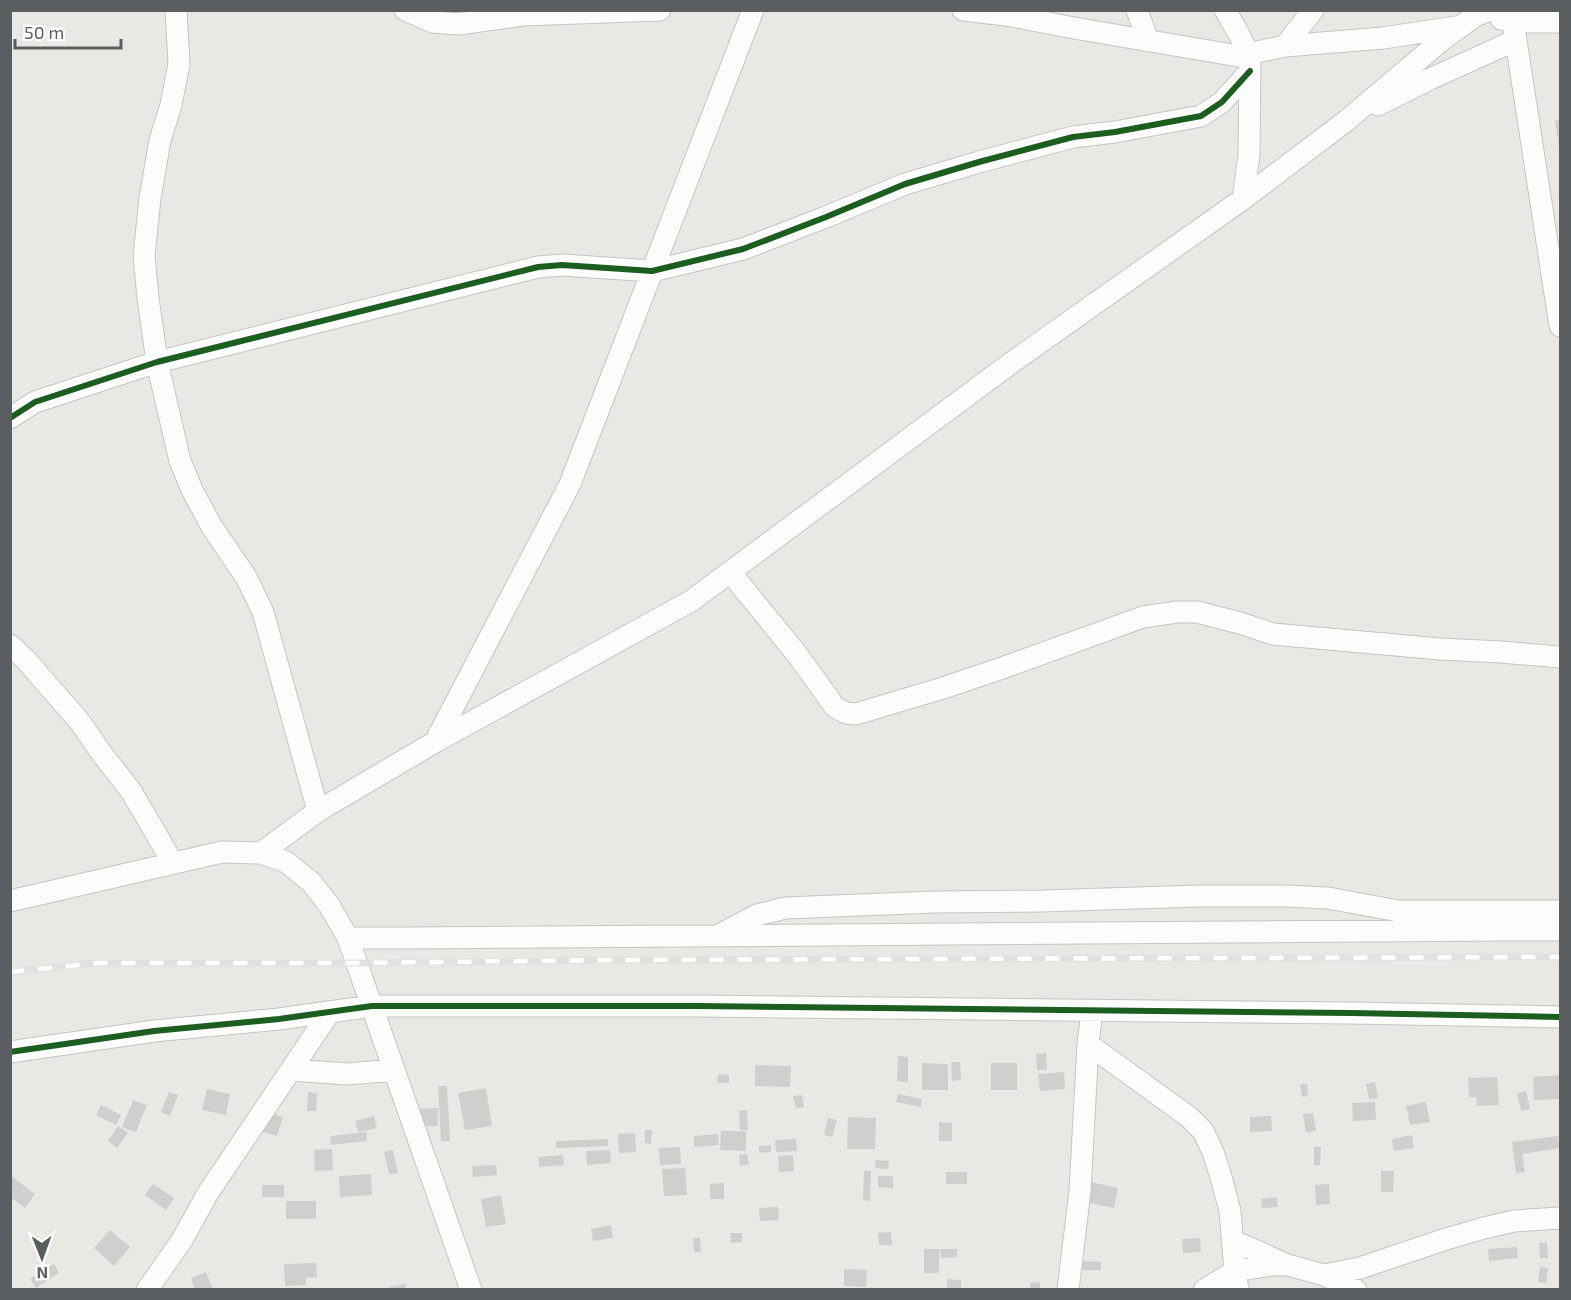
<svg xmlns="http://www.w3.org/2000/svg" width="1571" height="1300" font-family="'Exo 2',sans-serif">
	<rect width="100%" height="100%" fill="#eae8e4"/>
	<path fill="#d0cfcd" d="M1560 120V146H1559L1555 121Z
		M1046 1053 1047 1070H1037L1036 1054Z
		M898 1056 908 1057V1082L897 1081Z
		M951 1062H960L961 1080 952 1081Z
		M922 1063 948 1064V1090H922Z
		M991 1063H1017V1090H991Z
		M755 1065 791 1066 790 1087 755 1086Z
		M1064 1072 1065 1089 1040 1091 1038 1074Z
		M718 1074 729 1075V1083H717Z
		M1560 1075V1099L1534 1100 1533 1077Z
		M1497 1077 1499 1105 1477 1106 1476 1097H1469L1468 1078Z
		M1375 1082 1378 1098 1369 1099 1366 1084Z
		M1300 1084H1307L1308 1096 1302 1097Z
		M438 1086H447L450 1141H441Z
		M486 1088 492 1126 465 1130 458 1093Z
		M207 1089 230 1094 226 1115 202 1110Z
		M1526 1091 1530 1109 1521 1111 1517 1093Z
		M169 1092 178 1095 170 1116 161 1112Z
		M308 1092 317 1093 316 1111H307Z
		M898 1094 922 1099 921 1107 896 1102Z
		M802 1095 804 1107 796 1108 793 1096Z
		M133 1100 147 1105 136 1132 122 1127Z
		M1375 1102 1376 1120 1353 1121 1352 1103Z
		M1426 1102 1430 1122 1410 1125 1406 1106Z
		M101 1105 121 1115 116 1125 96 1115Z
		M438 1108V1126L419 1127V1109Z
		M747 1110 748 1130H740L739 1111Z
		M266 1111 283 1117 277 1136 259 1130Z
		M1313 1113 1316 1131 1306 1133 1303 1114Z
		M374 1116 377 1128 358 1132 355 1121Z
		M1271 1116 1272 1131 1250 1132V1117Z
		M848 1117 876 1118 875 1149H847Z
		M828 1118 837 1120 832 1137 824 1135Z
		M939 1122 952 1123V1141H939Z
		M118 1126 128 1133 117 1148 108 1141Z
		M645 1130H652L651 1144 645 1143Z
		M721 1131H746V1151L720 1150Z
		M366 1132 367 1141 331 1145 330 1136Z
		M635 1133 636 1152 619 1153 618 1134Z
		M718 1134 719 1145 694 1147V1136Z
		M1412 1135 1414 1148 1394 1151 1392 1139Z
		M1558 1136 1560 1148 1522 1154 1525 1172 1516 1173 1512 1142Z
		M608 1139V1146L556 1148V1141Z
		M796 1139 797 1151 776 1152 775 1140Z
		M771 1145V1152L759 1153V1146Z
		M680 1147 681 1164 660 1165 659 1148Z
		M1314 1147H1321L1320 1165H1314Z
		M332 1149 333 1170 315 1171 314 1150Z
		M393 1150 398 1173 389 1174 384 1152Z
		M610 1150 611 1163 587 1165 586 1151Z
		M747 1154 749 1164 740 1166 739 1155Z
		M563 1155 564 1165 539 1167 538 1157Z
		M793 1155 794 1171 779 1172 778 1156Z
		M876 1160 889 1161 888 1169 875 1168Z
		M496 1165 497 1175 473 1177 472 1166Z
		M685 1168 687 1195 664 1196 662 1169Z
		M864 1171H871L870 1201 863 1200Z
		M1381 1171H1394L1393 1192H1381Z
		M946 1172H967V1184H946Z
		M371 1174 372 1195 340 1197 339 1176Z
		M10 1175 35 1194 25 1208 10 1197Z
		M878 1176H893V1188L878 1187Z
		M1086 1181 1118 1188 1114 1208 1081 1201Z
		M724 1183V1199H710V1184Z
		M153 1184 174 1198 166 1210 145 1195Z
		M1329 1184 1330 1204 1316 1205 1315 1185Z
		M262 1185H284V1197H262Z
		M501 1195 506 1224 486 1227 481 1199Z
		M1277 1197 1278 1207 1262 1208 1261 1199Z
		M286 1201H316V1219H286Z
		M778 1207 779 1220 760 1221 759 1208Z
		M611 1225 613 1238 593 1241 591 1229Z
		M110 1230 130 1247 114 1266 94 1248Z
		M891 1232 892 1245H879L878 1233Z
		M730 1233H742V1242L731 1243Z
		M693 1238H700L701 1252H694Z
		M1200 1238 1201 1252 1183 1253 1182 1239Z
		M1539 1243H1547L1548 1258H1540Z
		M1517 1247 1518 1258 1489 1261 1488 1249Z
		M924 1249H939V1273H924Z
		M940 1249H957V1257L941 1258Z
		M1081 1261 1101 1262V1270H1081Z
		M316 1263 317 1277 306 1278V1285L285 1286 284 1264Z
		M54 1264 59 1273 36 1288 30 1279Z
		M1540 1267 1548 1268 1546 1283 1538 1282Z
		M844 1269 867 1270 866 1287 844 1286Z
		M206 1272 213 1290H195L191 1278Z
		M947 1279 961 1280V1289L947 1288Z
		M1040 1282V1289H1030V1283Z
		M405 1284 406 1290H389V1287Z"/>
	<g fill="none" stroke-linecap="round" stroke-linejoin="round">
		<g stroke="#c6c5c5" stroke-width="23">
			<path id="minor" d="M176 10 179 64 171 105 160 140 150 198 144 256 148 298 157 362 180 461 193 492 212 527 246 577 263 612 318 811
				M405 10 433 22 458 24 523 15 660 10
				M963 10 1006 15 1074 28 1250 58
				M1137 10 1148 41
				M1225 10 1240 36 1250 58 1249 155 1243 199
				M1501 19 1530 22H1560
				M1513 21 1560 326
				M1285 46 1313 10
				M1248 54 1285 46 1383 38 1456 27
				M1378 105 1430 79 1516 40
				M10 418 35 402 157 362 538 267 562 265 652 271 743 249 826 217 905 184 979 162 1073 137 1115 132 1201 116 1222 102 1250 71
				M730 572 796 653 835 707 846 713 856 714 943 688 1005 667 1143 617 1177 612H1197L1240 623 1273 634 1440 649 1501 652 1560 657
				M10 645 25 659 80 722 102 754 131 791 173 863
				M435 742 691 601 1011 363 1243 199 1346 121 1442 40 1475 16 1490 10
				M261 853 318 811 435 742 570 484 753 10
				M10 901 222 852 261 853 286 862 311 882 329 905 348 938 471 1290
				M719 935 757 915 785 908 935 902 1042 901 1200 896H1286L1328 898 1398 911H1560
				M348 938C752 939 1156 929 1560 930
				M1088 1044 1189 1117 1203 1131 1213 1152 1221 1177 1230 1211 1235 1271 1271 1265H1288L1324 1275 1360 1268 1446 1239 1484 1228 1514 1221 1560 1218
				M10 1052 154 1031 279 1019 372 1006H697L1351 1013 1560 1017
				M291 1070 348 1074 394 1070
				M1232 1240 1285 1264
				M1324 1275 1356 1290
				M147 1290 182 1240 208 1193 330 1012
				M1068 1290 1080 1191 1088 1044 1092 1011
				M1204 1290 1235 1271 1238 1290"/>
		</g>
		<use href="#minor" stroke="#fcfcfb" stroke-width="21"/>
		<g stroke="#e1e1e1" stroke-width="7">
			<path id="rail" d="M10 972 97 963H357L608 960 1560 957"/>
		</g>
		<use href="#rail" stroke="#fff" stroke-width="4.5" stroke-dasharray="14" stroke-linecap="butt"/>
		<g stroke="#fff" stroke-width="10">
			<path id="cycleway" d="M10 418 35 402 157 362 538 267 562 265 652 271 743 249 826 217 905 184 979 162 1073 137 1115 132 1201 116 1222 102 1250 71
				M10 1052 154 1031 279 1019 372 1006H697L1351 1013 1560 1017"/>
		</g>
		<use href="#cycleway" stroke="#1b5e20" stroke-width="6"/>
	</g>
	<rect width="1571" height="1300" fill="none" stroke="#5a5e61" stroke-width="24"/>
	<g transform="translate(42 1258) rotate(179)" stroke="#ffffff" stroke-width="4.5" paint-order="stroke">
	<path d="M0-4.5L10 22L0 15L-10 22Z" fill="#5a5e61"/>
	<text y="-9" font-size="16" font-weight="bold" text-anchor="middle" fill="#5a5e61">N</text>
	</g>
	<path d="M15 39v9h106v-9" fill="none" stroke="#5a5e61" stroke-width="3"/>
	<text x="24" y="39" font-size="18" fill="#5a5e61" stroke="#ffffff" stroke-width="4.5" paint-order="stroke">50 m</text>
</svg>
